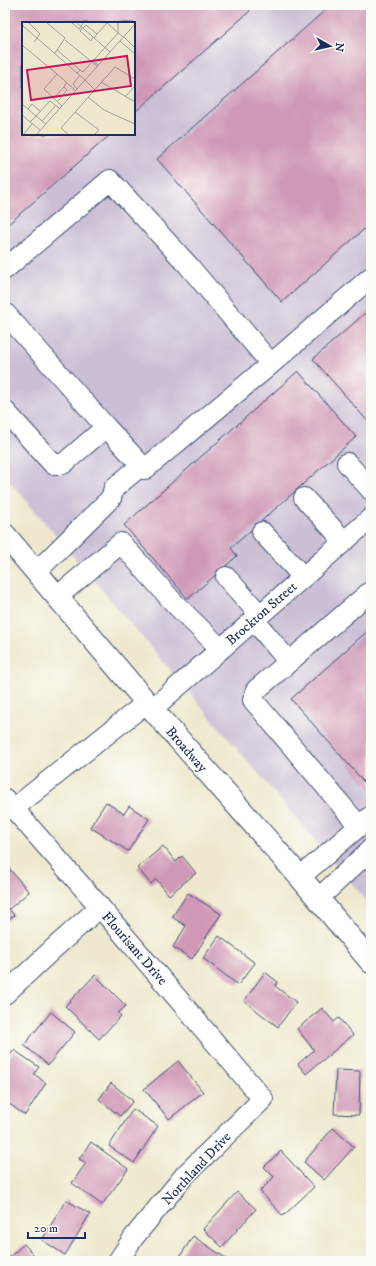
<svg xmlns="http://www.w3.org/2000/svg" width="376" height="1266" font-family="'IM FELL DW Pica',serif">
	<rect width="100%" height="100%" fill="#fdfcf7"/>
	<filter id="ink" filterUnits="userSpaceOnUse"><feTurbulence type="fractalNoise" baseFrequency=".025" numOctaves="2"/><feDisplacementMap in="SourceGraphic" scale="8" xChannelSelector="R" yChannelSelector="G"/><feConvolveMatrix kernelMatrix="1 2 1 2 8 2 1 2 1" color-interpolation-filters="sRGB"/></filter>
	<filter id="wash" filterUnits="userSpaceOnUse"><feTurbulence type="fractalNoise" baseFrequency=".012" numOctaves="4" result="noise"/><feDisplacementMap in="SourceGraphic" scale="16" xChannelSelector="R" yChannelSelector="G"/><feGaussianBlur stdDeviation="0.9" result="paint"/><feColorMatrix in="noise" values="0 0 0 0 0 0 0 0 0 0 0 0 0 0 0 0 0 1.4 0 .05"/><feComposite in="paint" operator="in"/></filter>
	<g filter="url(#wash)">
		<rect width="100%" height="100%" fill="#eee9ce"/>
		<path fill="#cbbfd5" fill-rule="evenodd" d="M5 5H371V906L5 476ZM23 23H134V134H23Z"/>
		<g id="blocks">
			<path fill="#cf98b6" d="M5 5H245L250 11 134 113V23H23V134H111L5 227Z
				M331 5H371V223L282 302 157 159Z
				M371 308V425L313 359Z
				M298 371 356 437 231 548 237 556 188 599 124 525Z
				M371 628V790L291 699Z
				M106 802 124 814 129 806 149 819 128 851 90 827Z
				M163 846 176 862 182 856 196 873 169 895 156 879 151 884 137 868Z
				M7 866 29 892 9 909 14 915 5 923V868Z
				M188 893 221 914 192 959 173 947 186 926 172 917Z
				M219 936 255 963 238 985 203 958Z
				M265 972 278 982 275 986 296 1002 278 1027 244 1001Z
				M95 975 126 1006 118 1013 121 1016 99 1039 65 1006Z
				M322 1008 334 1022 339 1018 353 1035 306 1074 298 1064 314 1050 297 1029Z
				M51 1012 75 1032 48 1065 24 1045Z
				M14 1050 39 1067 34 1074 46 1083 25 1115 5 1101V1062Z
				M178 1061 203 1092 169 1119 144 1089Z
				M336 1070 360 1071 359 1115 334 1114Z
				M111 1083 133 1101 120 1116 99 1099Z
				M133 1109 158 1126 134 1163 109 1146Z
				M333 1128 354 1147 324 1180 304 1162Z
				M91 1142 128 1169 102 1205 72 1183 86 1163 79 1159Z
				M281 1151 314 1187 283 1216 260 1191 274 1177 264 1167Z
				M237 1192 256 1209 222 1247 203 1229Z
				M66 1200 90 1214 65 1255 42 1240Z
				M193 1236 230 1261H177Z
				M24 1244 39 1261H5Z"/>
		</g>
	</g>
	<g filter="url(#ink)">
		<use href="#blocks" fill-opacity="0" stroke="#3b4b6f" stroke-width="1"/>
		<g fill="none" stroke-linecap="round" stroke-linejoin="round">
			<g stroke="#3b4b6f" stroke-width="22">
				<path id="minor" d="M5 269 110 180 188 265 271 364 145 469H137L114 488 111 498 36 572
					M5 313 106 427
					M271 364 371 277
					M5 411 53 464H63L106 427 145 469
					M347 463 371 490
					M304 498 344 541
					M262 532 303 577
					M226 577 260 615
					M57 597 121 543 175 604 221 649
					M254 620 289 662 256 690 253 700 359 826
					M289 662 371 591
					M152 709 371 518
					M5 799 100 907 263 1099 185 1175 134 1237 118 1261
					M13 809 146 703
					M300 877 371 816
					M318 899 371 849
					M5 994 53 949 100 907"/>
			</g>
			<g stroke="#3b4b6f" stroke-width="24">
				<path id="major" d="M5 535 152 709 300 877 371 962"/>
			</g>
			<use href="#minor" stroke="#fff" stroke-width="20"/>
			<use href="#major" stroke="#fff" stroke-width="22"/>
		</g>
	</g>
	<g text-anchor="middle" stroke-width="3" stroke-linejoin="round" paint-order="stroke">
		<g font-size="14" fill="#1b2f5e" stroke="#fdfcf7">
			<text transform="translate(261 613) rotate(-41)" y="5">Brockton Street</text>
			<text transform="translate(187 749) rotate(49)" y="5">Broadway</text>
			<text transform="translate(135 948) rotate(49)" y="5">Flourisant Drive</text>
			<text transform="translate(196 1168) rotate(-47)" y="5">Northland Drive</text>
		</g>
	</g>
	<g transform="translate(22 22)">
		<rect width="113" height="113" fill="#eee9ce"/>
		<path fill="none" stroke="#9a9fa1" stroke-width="1" d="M24 0 43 16 33 31M49 0 57 7 62 0M54 0 88 30M7 1 18 12 12 20M0 3 63 58M60 6 58 9 69 19 71 15M61 6 64 3 75 12 72 16M75 12 85 1 101 15M102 15 113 26M43 18 75 44M98 19 113 32M0 23 35 52M35 28 58 48M76 43 71 39 96 11V0M55 51 58 48 61 50 70 40M63 58 73 68M79 60 113 80M55 67 51 62 58 53M66 75 82 88 113 102M103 75 113 64M32 76 42 65M36 79 45 68 42 65 44 61M0 82 14 94 28 79 38 87M40 84 22 67 28 60 35 52 53 68M6 87 10 82 19 90M53 90 77 108 72 113M0 93 18 108M20 99 34 83M8 100 14 94 24 102M1 113 10 102M14 113 113 2M47 113 39 106 93 45 113 57"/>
		<path fill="#c2185b" fill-opacity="0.15" stroke="#c2185b" stroke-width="2" d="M105 34 109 64 9 78 5 48Z"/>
		<rect width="113" height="113" fill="none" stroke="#1b2f5e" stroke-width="2"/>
	</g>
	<rect width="376" height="1266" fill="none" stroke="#fdfcf7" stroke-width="20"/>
	<g transform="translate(330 46) rotate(98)" stroke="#fdfcf7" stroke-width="3" paint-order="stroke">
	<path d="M0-3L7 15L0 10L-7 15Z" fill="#1b2f5e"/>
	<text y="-6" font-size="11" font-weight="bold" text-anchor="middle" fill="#1b2f5e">N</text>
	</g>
	<path d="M28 1232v6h57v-6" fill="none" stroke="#1b2f5e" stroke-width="2"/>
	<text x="34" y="1232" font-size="12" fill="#1b2f5e" stroke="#fdfcf7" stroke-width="3" paint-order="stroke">20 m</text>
</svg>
